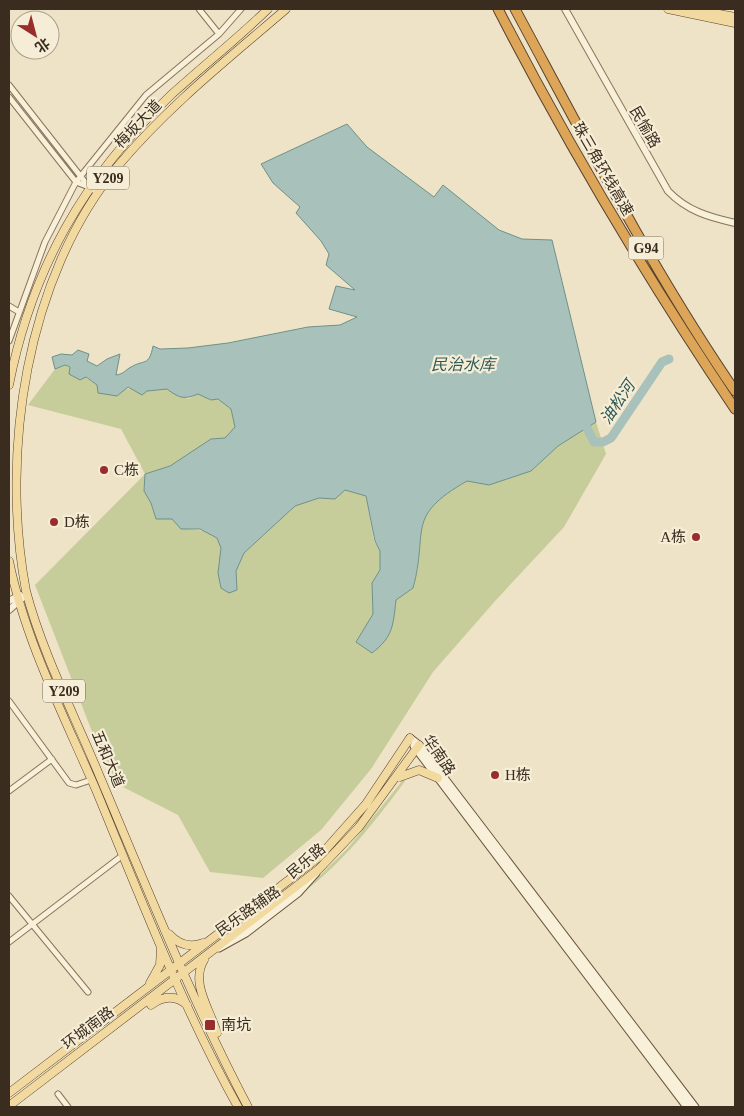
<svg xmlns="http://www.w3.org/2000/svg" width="744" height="1116" font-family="'Times New Roman','Noto Sans SC',serif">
	<rect width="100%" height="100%" fill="#eee3c6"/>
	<path fill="#c6cd9a" d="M65 365 97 385 147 391 168 388 188 399 198 394 211 400 218 399 231 409 235 427 225 438 211 439 170 466 145 474 144 491 151 503 156 519H172L181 529C195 529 220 530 221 549 222 556 219 566 218 573L237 590 236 571 244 553 295 506 319 498 335 499 345 490 366 496 374 541 380 551V570L372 583 373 614 356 642 393 621 396 600 413 588C429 529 404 517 467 481L489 485 531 471 558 446 596 422 606 454 564 527 496 600 433 672 371 769 321 830 263 878 210 872 178 815 123 787 105 765 35 585 145 474 121 429 28 405 55 369Z
		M403 780 405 781C375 822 342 864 301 894L348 848Z"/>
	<path fill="#a8c2bb" stroke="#6e9189" d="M347 124 367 147 434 197 443 185 499 230 522 239 552 240 596 422 558 446 531 471 489 485 467 481C404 517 429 530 413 588L396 600C393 626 393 637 372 653L356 642 373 614 372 583 380 570V551L375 541 366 496 345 490 335 499 319 498 295 506 244 553 236 571 237 590 229 593 221 588 218 573 221 548 217 538 200 529H181L172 519H156L151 503 144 491 145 474 170 466 211 439 225 438 235 427 231 409 218 399 211 400 198 394C184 400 179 398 167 389L147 391 142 395 128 387 117 396 98 393 97 385 86 377 80 380 69 374 70 367 65 365 55 369 52 357 61 354 72 355 78 350 89 354 87 361 97 366 107 359 120 354 116 375C124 374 125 370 131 367 144 359 149 367 153 346L160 349 188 348 228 343 308 327 340 325 357 317 329 309 336 286 355 290 326 265 329 254 321 241 296 213 300 207 273 183 261 164Z"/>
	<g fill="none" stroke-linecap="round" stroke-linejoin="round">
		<path stroke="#a8c2bb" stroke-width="9" d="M587 428 594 442H603L611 438 662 362 669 359"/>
		<g stroke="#8a755c" stroke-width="7">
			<path id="minor" d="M199 9 219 34
				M9 85 89 187 98 193
				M9 97 76 182 89 187
				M9 306 19 312
				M9 341 45 242 76 182 146 95 219 34 241 9
				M9 701 69 783 76 785 91 780
				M9 791 52 759
				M9 896 88 992
				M9 942 123 855
				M58 1094 68 1107"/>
		</g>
		<g stroke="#8a755c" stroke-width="8">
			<path id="tertiary" d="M565 9 668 191C687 211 709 217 735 223
				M9 601 20 595
				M9 610 26 595"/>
		</g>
		<g stroke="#6c563f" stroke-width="9">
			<path id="secondary" d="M410 738 419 745 695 1107
				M414 746 687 1107
				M219 948 246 933 298 893 316 873"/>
		</g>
		<g stroke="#584330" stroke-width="9">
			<path id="primary" d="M668 9 735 23
				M693 9 735 17
				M9 385C32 268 84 177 171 95 203 66 237 39 268 9
				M9 561C25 640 64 716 96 790 139 894 183 1009 238 1107
				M400 777 419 770 438 778
				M169 934C179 945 190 948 203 943
				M204 960C190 983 210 1009 217 1033
				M150 983 160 965 161 948
				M151 1005C163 996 175 994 187 1005
				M9 1093 319 857 366 804 410 738
				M9 1106 319 869 359 827 419 745
				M248 1107C192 1001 147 888 100 777 75 716 43 655 26 591 0 453 26 277 117 167 167 107 228 59 286 9"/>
		</g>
		<g stroke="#584330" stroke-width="11">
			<path id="motorway" d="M498 9C569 147 649 281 735 409
				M515 9C585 139 652 270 735 391"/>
		</g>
		<use href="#minor" stroke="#f9f0da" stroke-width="5"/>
		<use href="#tertiary" stroke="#f9f0da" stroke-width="6"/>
		<use href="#secondary" stroke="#f9f0da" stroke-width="7"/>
		<use href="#primary" stroke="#f1d99f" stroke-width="8"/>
		<use href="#motorway" stroke="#dda558" stroke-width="9"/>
	</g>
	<g fill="#992d2c" stroke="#f6edd6" stroke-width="2">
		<circle cx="104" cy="470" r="5"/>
		<circle cx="54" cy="522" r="5"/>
		<circle cx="696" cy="537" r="5"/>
		<circle cx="495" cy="775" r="5"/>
		<rect x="204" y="1019" width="12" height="12" rx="2.5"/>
	</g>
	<g text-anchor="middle" stroke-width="4.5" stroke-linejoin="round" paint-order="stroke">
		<g fill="#f6edd6" stroke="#726756" stroke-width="1">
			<rect x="87" y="166.5" width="42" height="23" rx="4"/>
			<rect x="628.5" y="236.5" width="35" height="23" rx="4"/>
			<rect x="43" y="679.5" width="42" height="23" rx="4"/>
		</g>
		<g font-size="14" font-weight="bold" fill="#3a2d1f">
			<text x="108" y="183">Y209</text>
			<text x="646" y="253">G94</text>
			<text x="64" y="696">Y209</text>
		</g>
		<g font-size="15" fill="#3a2d1f" stroke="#f6edd6">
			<text transform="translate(138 124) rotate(-46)" y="5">梅坂大道</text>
			<text transform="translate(645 127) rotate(60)" y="5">民愉路</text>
			<text transform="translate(603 169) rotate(60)" y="5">珠三角环线高速</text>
			<text transform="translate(439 755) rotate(56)" y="5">华南路</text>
			<text transform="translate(108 759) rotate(67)" y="5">五和大道</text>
			<text transform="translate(306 861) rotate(-40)" y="5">民乐路</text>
			<text transform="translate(248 911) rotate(-35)" y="5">民乐路辅路</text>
			<text transform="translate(88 1028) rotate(-37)" y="5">环城南路</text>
		</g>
		<g font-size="15" fill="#3a2d1f" stroke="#f6edd6" text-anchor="start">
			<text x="114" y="475">C栋</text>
			<text x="64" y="527">D栋</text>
			<text x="686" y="542" text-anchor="end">A栋</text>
			<text x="505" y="780">H栋</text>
			<text x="221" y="1030">南坑</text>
		</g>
		<g font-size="16" font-style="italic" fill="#2f5a58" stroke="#f6edd6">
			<text x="463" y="370">民治水库</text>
			<text transform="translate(617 402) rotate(-56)" y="6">油松河</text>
		</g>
	</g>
	<rect width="744" height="1116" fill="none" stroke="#3a2d1f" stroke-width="20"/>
	<g transform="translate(35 35) rotate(144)"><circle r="24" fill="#f6edd6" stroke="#aba08d"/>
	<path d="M0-4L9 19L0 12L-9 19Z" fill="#992d2c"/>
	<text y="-8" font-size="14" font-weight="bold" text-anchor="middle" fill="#3a2d1f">北</text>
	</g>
</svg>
